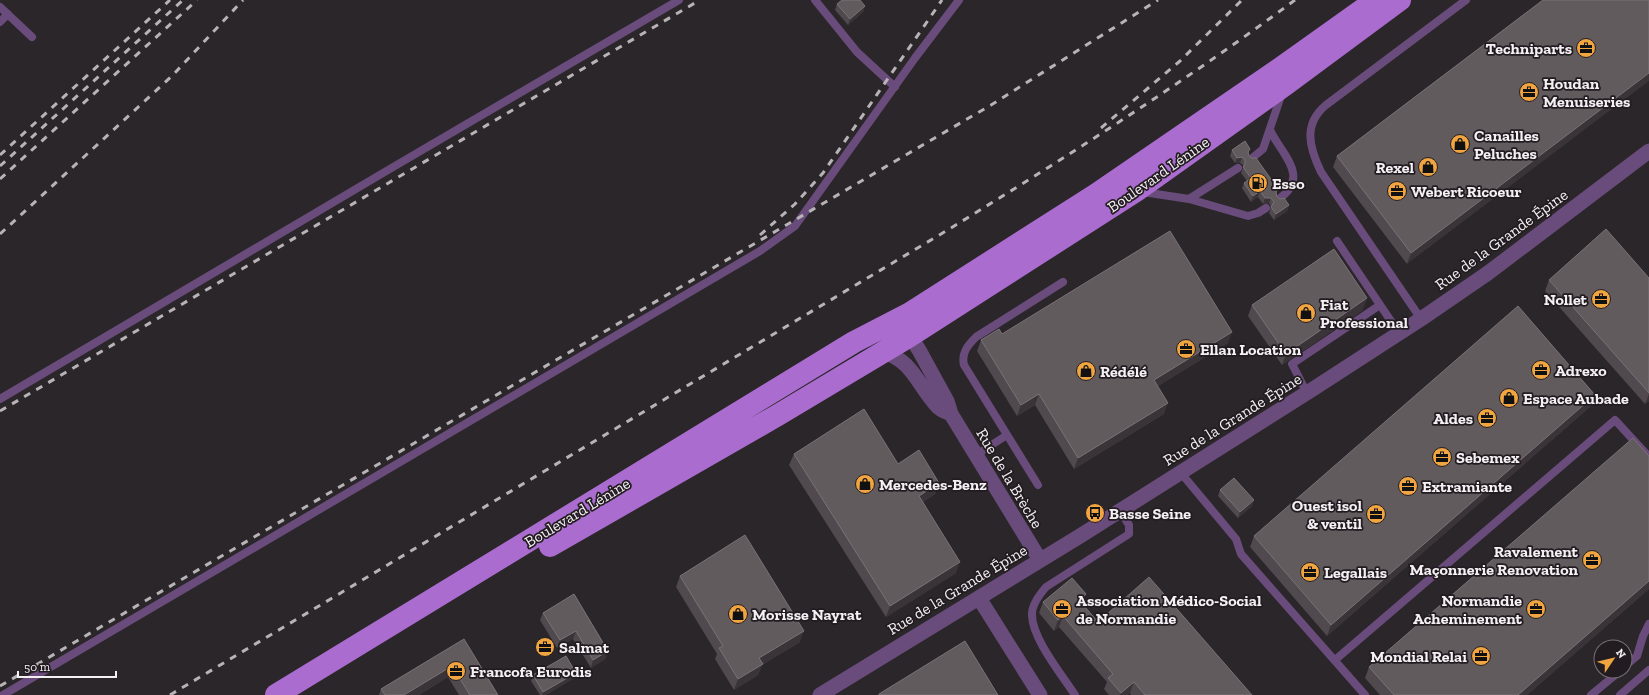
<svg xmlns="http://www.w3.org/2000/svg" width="1649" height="695" font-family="'Zilla Slab',serif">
	<rect width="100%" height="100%" fill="#2b262a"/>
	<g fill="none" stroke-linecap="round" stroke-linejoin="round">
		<path stroke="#694c7b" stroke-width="8" d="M815 0 857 52 895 87
			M0 7 32 37
			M0 22 8 14
			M1270 130C1281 154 1311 176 1279 199
			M1251 159 1263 149 1282 93
			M1143 192 1189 199 1238 168
			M1189 199 1248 216 1258 213 1266 208
			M1337 241 1399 333
			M1421 319 1321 172C1309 147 1303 124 1326 105L1466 0
			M1307 393 1292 364 1380 305
			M0 399C226 265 452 132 679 0
			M976 455 1007 435
			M1181 473 1236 539 1241 554 1365 695
			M1038 485 964 365C961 353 968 345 976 337L1063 282
			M1335 660 1615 420 1649 457
			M1625 666 1637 656 1643 636 1649 624
			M3 695 760 251 795 226 915 58 959 0
			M1075 695C1062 675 1031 637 1032 614 1032 604 1040 594 1046 587L1129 534V525L1120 511
			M1591 695 1620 671
			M1620 695 1649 670"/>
		<path stroke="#694c7b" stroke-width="15" d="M902 331 910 336 919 350 947 401 951 414 1040 560
			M882 352C912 359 918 386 937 406 940 410 946 412 951 414
			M979 598 1040 695
			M820 695 1080 536 1313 389 1421 319 1488 273 1649 151"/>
		<path stroke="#aa6cce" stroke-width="22" d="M550 546 778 415 910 336 1136 191 1285 85 1400 0
			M276 695 854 342 910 313 1095 195 1279 69 1376 0"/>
		<path stroke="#b7b3b6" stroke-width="3" stroke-dasharray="7 7" stroke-linecap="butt" d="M1101 128 1180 61 1242 0
			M0 155 170 0
			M0 166 183 0
			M0 179 197 0
			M0 234 172 76 243 0
			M760 235 795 204 823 173 942 0
			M0 411 700 0
			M0 686 991 105 1158 0
			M170 695 946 231C1065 158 1183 83 1295 0"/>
	</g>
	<path fill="#50494d" d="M1543 0 1407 264 1333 167 1337 156Z
		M837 4 865 6 863 12 848 25 835 10Z
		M1250 149 1248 154 1249 156 1278 189 1276 193 1277 197 1289 205 1287 211 1274 220 1269 213 1271 207 1269 203 1263 204 1258 197 1251 202 1242 188 1244 183 1247 181 1241 173 1243 168V165L1240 163H1235L1230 156 1232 150Z
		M1649 278V401L1645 404 1545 291 1549 280Z
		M1252 305 1363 310 1282 365 1248 316Z
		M1002 334 1228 343 1158 386 1164 414 1074 469 1035 405 1017 416 977 351 981 340Z
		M1591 406 1327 636 1250 547 1254 536Z
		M794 454 898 464 939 483 935 494 923 502 956 573 886 617 789 465Z
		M1220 490 1252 506 1238 518 1218 496Z
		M680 576 800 642 762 665 758 675 734 690 715 659 717 654 676 587Z
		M1649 589 1527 695H1380L1365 678 1369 667Z
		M574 594 608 651 605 659 591 668 573 639 557 648 540 620 543 613Z
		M1043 602 1083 604 1098 622 1252 695H1131L1130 693 1127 695H1109L1104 689 1107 682 1059 627 1054 631 1039 613Z
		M464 639 498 695H459L448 677 419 695H379L381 689Z
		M576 673 574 678 546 695H540L531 681 533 675Z"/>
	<path fill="#3a3337" d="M865 6 863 12 848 25 850 19Z
		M1649 73V81L1407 264 1411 253Z
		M1242 157 1240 163H1235L1237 158Z
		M1260 191 1258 197 1251 202 1253 196Z
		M1265 198H1271L1269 203 1263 204Z
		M1289 205 1287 211 1274 220 1276 214Z
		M1367 298 1363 310 1282 365 1286 354Z
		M1232 332 1228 343 1150 391 1154 380Z
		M1039 394 1035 405 1017 416 1021 405Z
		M1649 394V401L1645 404Z
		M1595 395 1591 406 1327 636 1331 625Z
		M1168 403 1164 414 1074 469 1078 458Z
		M939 483 935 494 915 507 919 496Z
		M1254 500 1252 506 1238 518 1240 512Z
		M960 562 956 573 886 617 890 606Z
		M1649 581V589L1527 695H1518Z
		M1086 594 1082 605 1079 600Z
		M1063 616 1059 627 1054 631 1058 620Z
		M576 631 573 639 557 648 560 640Z
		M804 631 800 642 762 665 758 675 734 690 738 679 759 658Z
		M608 651 605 659 591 668 593 660Z
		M452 666 448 677 419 695H404Z
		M576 673 574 678 546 695H542L543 692Z
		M1134 682 1130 693 1127 695H1120L1121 693Z"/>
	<path fill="#625b5e" stroke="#797276" d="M842 0H860L865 6 850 19 837 4Z
		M1543 0H1649V73L1411 253 1337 156Z
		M1245 141 1250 149 1248 152 1249 156 1252 158H1256L1278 189 1276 192 1277 197 1280 199 1284 198 1289 205 1276 214 1271 207 1274 202 1271 198H1265L1260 191 1253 196 1244 183 1251 178 1243 167 1245 164V160L1242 157 1237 158 1232 150Z
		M1606 229 1649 278V393L1549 280Z
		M1170 231 1232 332 1154 380 1168 403 1078 458 1039 394 1021 405 981 340 999 329 1002 334Z
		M1334 249 1367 298 1286 354 1252 305Z
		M1518 306 1595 395 1331 625 1254 536Z
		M864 409 898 464 919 450 939 483 919 496 960 562 890 606 794 454Z
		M1633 438 1649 456V581L1518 695H1394L1369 667Z
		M1234 478 1254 500 1240 512 1220 490Z
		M745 535 804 631 759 658 763 664 738 679 719 648 723 646 680 576Z
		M1149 577 1252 695H1145L1134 682 1121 693 1108 678 1113 674 1063 616 1058 620 1043 602 1072 578 1086 594 1079 600 1098 622Z
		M574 594 608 651 593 660 576 631 560 640 543 613Z
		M464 639 498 695H470L452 666 404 695H385L381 689Z
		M965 641 998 695H879V694Z
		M566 656 576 673 543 692 533 675Z"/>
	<defs>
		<g id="office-disc" transform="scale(1)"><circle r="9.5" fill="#f1a540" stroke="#221c21"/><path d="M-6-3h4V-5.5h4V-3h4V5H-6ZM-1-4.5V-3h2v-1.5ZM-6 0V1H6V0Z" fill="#111"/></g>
		<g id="shop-disc" transform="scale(1)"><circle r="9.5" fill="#f1a540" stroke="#221c21"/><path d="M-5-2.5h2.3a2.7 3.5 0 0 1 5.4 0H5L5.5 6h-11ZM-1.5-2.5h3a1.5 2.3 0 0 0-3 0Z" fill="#111"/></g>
		<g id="fuel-disc" transform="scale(1)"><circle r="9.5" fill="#f1a540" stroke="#221c21"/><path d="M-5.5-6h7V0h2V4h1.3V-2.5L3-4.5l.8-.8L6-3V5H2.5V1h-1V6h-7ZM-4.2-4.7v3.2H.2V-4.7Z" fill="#111"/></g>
		<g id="bus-disc" transform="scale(1)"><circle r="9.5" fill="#f1a540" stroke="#221c21"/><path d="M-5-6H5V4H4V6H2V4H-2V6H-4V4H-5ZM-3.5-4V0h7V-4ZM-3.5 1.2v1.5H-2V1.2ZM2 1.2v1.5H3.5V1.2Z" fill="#111"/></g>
	</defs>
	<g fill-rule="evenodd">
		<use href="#office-disc" x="1586" y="48"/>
		<use href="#office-disc" x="1529" y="92"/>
		<use href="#shop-disc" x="1460" y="144"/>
		<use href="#shop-disc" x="1428" y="167"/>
		<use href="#fuel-disc" x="1258" y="183"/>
		<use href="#office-disc" x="1397" y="191"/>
		<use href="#office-disc" x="1601" y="299"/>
		<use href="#shop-disc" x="1306" y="313"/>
		<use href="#office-disc" x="1186" y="349"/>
		<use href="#office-disc" x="1541" y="370"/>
		<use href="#shop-disc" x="1086" y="371"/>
		<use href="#shop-disc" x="1509" y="398"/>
		<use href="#office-disc" x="1487" y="418"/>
		<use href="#office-disc" x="1442" y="457"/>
		<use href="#shop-disc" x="865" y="484"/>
		<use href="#office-disc" x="1408" y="486"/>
		<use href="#bus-disc" x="1095" y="513"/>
		<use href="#office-disc" x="1376" y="514"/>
		<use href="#office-disc" x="1592" y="560"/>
		<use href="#office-disc" x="1310" y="572"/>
		<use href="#office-disc" x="1062" y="609"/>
		<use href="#office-disc" x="1536" y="609"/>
		<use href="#shop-disc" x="738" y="614"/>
		<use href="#office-disc" x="545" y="647"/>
		<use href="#office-disc" x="1481" y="656"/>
		<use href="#office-disc" x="456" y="671"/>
	</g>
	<g text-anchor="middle" stroke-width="3.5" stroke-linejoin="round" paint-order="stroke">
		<g font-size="16" font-weight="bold" fill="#f4f0f3" stroke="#221c21" text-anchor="start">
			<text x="1572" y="54" text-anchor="end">Techniparts</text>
			<text x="1543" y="89">Houdan<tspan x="1543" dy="18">Menuiseries</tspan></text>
			<text x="1474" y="141">Canailles<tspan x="1474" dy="18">Peluches</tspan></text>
			<text x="1414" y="173" text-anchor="end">Rexel</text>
			<text x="1272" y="189">Esso</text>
			<text x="1411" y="197">Webert Ricoeur</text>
			<text x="1587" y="305" text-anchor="end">Nollet</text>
			<text x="1320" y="310">Fiat<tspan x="1320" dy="18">Professional</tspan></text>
			<text x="1200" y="355">Ellan Location</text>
			<text x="1555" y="376">Adrexo</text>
			<text x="1100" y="377">Rédélé</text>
			<text x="1523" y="404">Espace Aubade</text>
			<text x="1473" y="424" text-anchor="end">Aldes</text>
			<text x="1456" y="463">Sebemex</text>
			<text x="879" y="490">Mercedes-Benz</text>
			<text x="1422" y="492">Extramiante</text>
			<text x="1362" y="511" text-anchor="end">Ouest isol<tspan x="1362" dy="18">&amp; ventil</tspan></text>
			<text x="1109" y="519">Basse Seine</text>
			<text x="1578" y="557" text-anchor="end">Ravalement<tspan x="1578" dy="18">Maçonnerie Renovation</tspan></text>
			<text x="1324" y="578">Legallais</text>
			<text x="1076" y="606">Association Médico-Social<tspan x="1076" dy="18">de Normandie</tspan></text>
			<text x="1522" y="606" text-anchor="end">Normandie<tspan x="1522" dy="18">Acheminement</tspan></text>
			<text x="752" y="620">Morisse Nayrat</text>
			<text x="559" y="653">Salmat</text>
			<text x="1467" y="662" text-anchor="end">Mondial Relai</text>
			<text x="470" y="677">Francofa Eurodis</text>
		</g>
		<g font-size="16" fill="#f4f0f3" stroke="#221c21">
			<text transform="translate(1158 174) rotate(-35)" y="6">Boulevard Lénine</text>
			<text transform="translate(1501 239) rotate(-36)" y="6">Rue de la Grande Épine</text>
			<text transform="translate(1232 419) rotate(-32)" y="6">Rue de la Grande Épine</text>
			<text transform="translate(1010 478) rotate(59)" y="6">Rue de la Brèche</text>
			<text transform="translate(577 512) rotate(-31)" y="6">Boulevard Lénine</text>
			<text transform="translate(957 589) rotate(-31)" y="6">Rue de la Grande Épine</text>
		</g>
	</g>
	<g transform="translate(1613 659) rotate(55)"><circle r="19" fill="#221c21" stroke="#767175"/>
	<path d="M0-3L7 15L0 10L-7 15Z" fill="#f1a540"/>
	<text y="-6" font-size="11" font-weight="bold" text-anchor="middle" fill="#f4f0f3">N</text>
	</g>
	<path d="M18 671v6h98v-6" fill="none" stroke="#f4f0f3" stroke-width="2"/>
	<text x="24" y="671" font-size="12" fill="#f4f0f3" stroke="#221c21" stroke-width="3" paint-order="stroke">50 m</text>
</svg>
